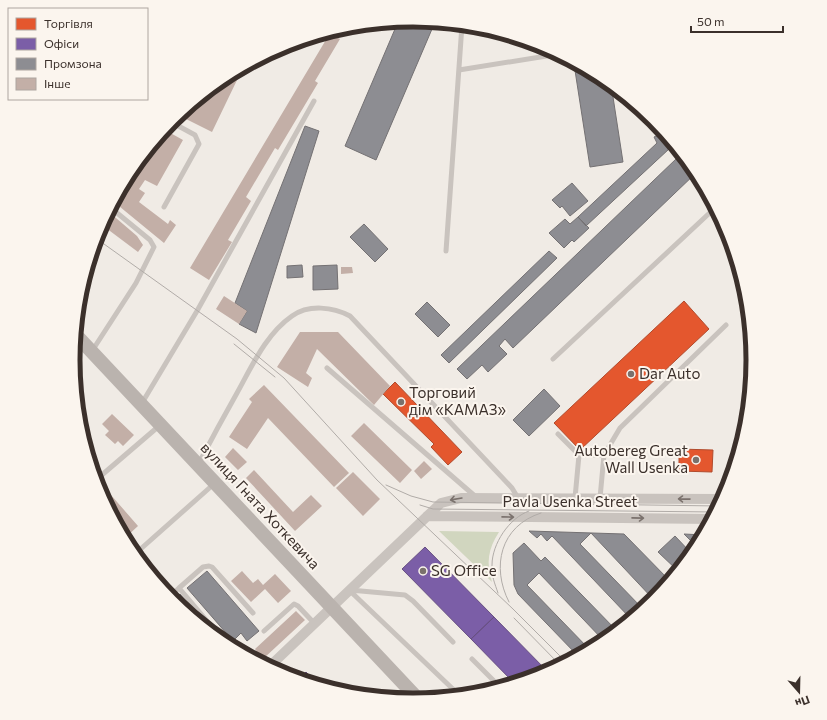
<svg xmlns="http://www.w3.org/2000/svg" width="827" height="720" font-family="Commissioner,sans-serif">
	<rect width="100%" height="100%" fill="#f0ebe5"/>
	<path fill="#d1d6bf" d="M439 531 499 532C488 549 486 563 492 582Z"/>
	<path fill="#e4572e" stroke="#b14b2d" d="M684 301 709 329 580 450 554 423Z
		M395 382 462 452 448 465 431 447 434 444 383 394Z
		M679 449 713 450 712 472 679 471Z"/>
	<path fill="#7b5ea7" stroke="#685082" d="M425 547 494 617 471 639 402 569Z
		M494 617 548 672 514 683 471 639Z
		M306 672 319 685 299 679Z
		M339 685 347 693 334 690Z"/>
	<path fill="#8d8d92" stroke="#747173" d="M414 20 435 22 376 160 345 146 398 22Z
		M577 63 603 77 611 84 623 162 590 167 574 64Z
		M305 126 319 131 256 333 239 324 247 311 235 303Z
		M664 132 673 142 669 149 586 226 578 217 657 143 654 137Z
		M685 158 697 172 513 348 505 339 499 346 507 354 488 372 482 365 467 379 457 369 676 159 680 163Z
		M572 183 588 201 570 216 562 206 560 208 552 200Z
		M578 217 589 228 574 242 572 240 564 248 549 233 565 219 570 224Z
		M364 224 388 249 375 262 350 237Z
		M549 251 557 258 449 363 441 355Z
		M302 265 303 277 287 278V266Z
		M337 265 338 289 313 290V266Z
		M427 302 450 325 438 337 415 314Z
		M544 389 560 406 529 436 513 420Z
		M529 531 624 534 670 581 654 600 591 533 580 544 643 609 631 619 552 536 547 541 541 534 537 538Z
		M684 534 704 535 697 547Z
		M675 536 692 554 678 571 658 552Z
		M524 543 541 561 545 557 617 631 604 641 539 573 527 585 590 650 578 656 518 594 514 585 513 553Z
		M207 571 259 631 247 641 241 633 233 641 187 588Z
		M180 594 207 626 206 627 173 600Z"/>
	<path fill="#c3afa7" d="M330 33 340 39 315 81 318 83 278 150 275 148 246 197 251 201 228 240 232 242 209 280 190 268Z
		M230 75 238 78 212 132 178 115Z
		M165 130 183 140 157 186 145 180 139 189 145 193 139 202 168 224 170 220 176 225 164 243 114 202 131 171Z
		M109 212 137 236 143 245 138 252 102 225Z
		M341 267H352L353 273 341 274Z
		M224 296 247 311 239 324 216 309Z
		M300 332H338L390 386 374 405 317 349 306 373 312 378 308 387 277 367Z
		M264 385 349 473 334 487 268 418 247 449 229 437 252 402 249 399Z
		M112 414 134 435 123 446 118 441 115 444 105 435 109 431 102 424Z
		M364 423 412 470 400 483 351 436Z
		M233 448 247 462 238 470 225 457Z
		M424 461 432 469 421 479 414 471Z
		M254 470 293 512 311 495 322 506 295 531 246 478Z
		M353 472 380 499 363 516 336 488Z
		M111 495 138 526 125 538 105 500Z
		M242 571 253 583 258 579 263 585 275 574 291 591 278 603 265 589 251 602 231 581Z
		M296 611 305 620 263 659 255 649Z"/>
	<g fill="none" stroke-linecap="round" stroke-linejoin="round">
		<path stroke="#c9c3be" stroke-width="5" d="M459 70 559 54
			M164 207 199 144 195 135 171 122
			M446 251 462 25
			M744 306 749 310
			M92 351 136 283 154 247 150 240 111 208
			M553 359 716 207
			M327 368 476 497
			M142 403 197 311 314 101
			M558 434 579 455
			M199 463C211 440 224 416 237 393 252 366 266 334 292 316 309 304 333 307 350 316L512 488 518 498
			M96 480 159 426
			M575 498 579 455H604
			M600 498 604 455 620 428 726 325
			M135 554 215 483
			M349 590 456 692
			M350 590 405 595 413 601 453 642
			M170 596 179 588
			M213 628 179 588 203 567 209 566 212 567 253 613
			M210 631 213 628 229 645
			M264 631 294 604 298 606 315 624
			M472 659 500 687"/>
		<path stroke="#c9c3be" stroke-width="10" d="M427 516 712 519
			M269 667 441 503 461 498 723 499"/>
		<path stroke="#bab3ae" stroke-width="14" d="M76 335 418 699"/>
		<path stroke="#b1aca8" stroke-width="1" d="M97 239 237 339 284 378 377 480 513 609 566 662
			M234 344 275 377
			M386 485 411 496 433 502 719 506
			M420 505 433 509 716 512
			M498 593C495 584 491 575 492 565 492 544 509 518 529 511
			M509 602C491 567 500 526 541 513
			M514 618 560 665"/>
	</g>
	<defs><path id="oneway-shaft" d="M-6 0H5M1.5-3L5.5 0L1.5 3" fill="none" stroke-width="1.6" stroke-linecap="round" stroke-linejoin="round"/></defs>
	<g stroke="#7b726d">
		<use href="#oneway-shaft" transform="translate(456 499) rotate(170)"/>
		<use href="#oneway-shaft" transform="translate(684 499) rotate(-179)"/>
		<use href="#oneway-shaft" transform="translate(508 517) rotate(1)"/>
		<use href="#oneway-shaft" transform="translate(638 518) rotate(1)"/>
	</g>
	<g fill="#7a716c" stroke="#fbf5ee" stroke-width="1.5">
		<circle cx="631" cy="374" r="4"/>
		<circle cx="401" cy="402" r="4"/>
		<circle cx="696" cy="460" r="4"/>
		<circle cx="423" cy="571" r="4"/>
	</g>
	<g text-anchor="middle" stroke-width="4" stroke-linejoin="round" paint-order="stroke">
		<g font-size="15" fill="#3b302b" stroke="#fbf5ee" text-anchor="start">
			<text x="639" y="379">Dar Auto</text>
			<text x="409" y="398">Торговий<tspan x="409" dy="17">дім «КАМАЗ»</tspan></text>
			<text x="688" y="456" text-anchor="end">Autobereg Great<tspan x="688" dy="17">Wall Usenka</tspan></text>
			<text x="431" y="576">SG Office</text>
		</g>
		<g font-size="15" fill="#3b302b" stroke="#fbf5ee">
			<text x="570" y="507">Pavla Usenka Street</text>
			<text transform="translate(260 506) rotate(47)" y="5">вулиця Гната Хоткевича</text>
		</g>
	</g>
	<path d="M0 0H827V720H0ZM80 360a333 333 0 1 1 666 0a333 333 0 1 1-666 0Z" fill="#fbf5ee" fill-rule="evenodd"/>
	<path fill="none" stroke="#3b302b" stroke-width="5" d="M80 360a333 333 0 1 1 666 0a333 333 0 1 1-666 0Z"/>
	<rect x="8" y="8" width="140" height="92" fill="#fbf5ee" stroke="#aea6a0"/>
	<rect x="16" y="18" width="20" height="12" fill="#e4572e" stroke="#aea6a0"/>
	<text x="44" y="28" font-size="12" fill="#3b302b">Торгівля</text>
	<rect x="16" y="38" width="20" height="12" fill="#7b5ea7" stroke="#aea6a0"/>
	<text x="44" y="48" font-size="12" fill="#3b302b">Офіси</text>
	<rect x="16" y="58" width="20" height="12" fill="#8d8d92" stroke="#aea6a0"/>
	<text x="44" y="68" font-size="12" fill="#3b302b">Промзона</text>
	<rect x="16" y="78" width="20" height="12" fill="#c3afa7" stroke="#aea6a0"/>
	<text x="44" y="88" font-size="12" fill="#3b302b">Інше</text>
	<g transform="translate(799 692) rotate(160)" stroke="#fbf5ee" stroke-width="3" paint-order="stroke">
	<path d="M0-3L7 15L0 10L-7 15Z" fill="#3b302b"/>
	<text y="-6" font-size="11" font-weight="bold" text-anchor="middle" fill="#3b302b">Пн</text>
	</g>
	<path d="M691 26v6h92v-6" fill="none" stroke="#3b302b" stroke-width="2"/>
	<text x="697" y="26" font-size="12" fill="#3b302b" stroke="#fbf5ee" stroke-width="3" paint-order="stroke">50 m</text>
</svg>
